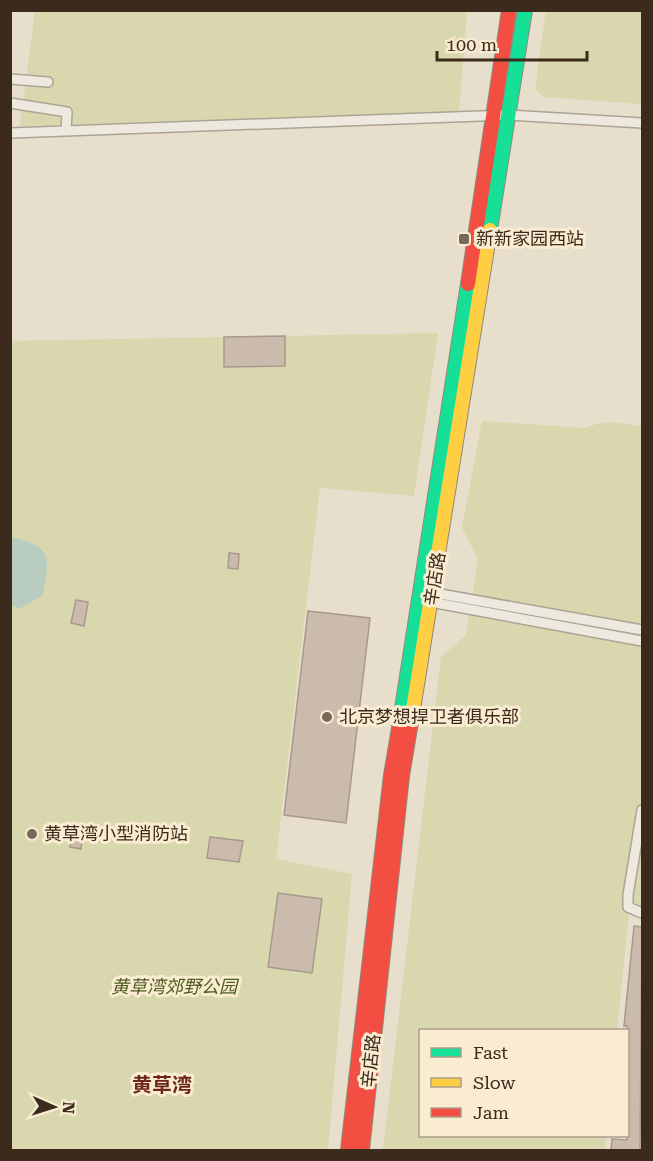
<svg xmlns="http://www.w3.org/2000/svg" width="653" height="1161" font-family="'Roboto Serif','Noto Sans SC',serif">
	<rect width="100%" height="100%" fill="#e7decc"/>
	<path fill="#d9d7ad" d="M35 11H467L459 113 20 126Z
		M546 11H642V104L544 97 535 89Z
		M438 333 414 496 320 488 276 859 352 874 328 1150H11L10 341Z
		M482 421 585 428C605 419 621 423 642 427V913L629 912 617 1030H420V1136H606L605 1150H383L441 657 466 635 478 559 462 528Z"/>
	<path fill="#b8ccbf" d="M11 537C53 547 50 556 43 595L19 609 11 605Z"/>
	<path fill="#cbbbad" stroke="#a7998b" stroke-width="1.5" d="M285 336V366L224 367V337Z
		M229 553 239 554 238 569 228 568Z
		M76 600 88 602 84 626 71 623Z
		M308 611 370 618 346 823 284 815Z
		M73 829 83 831 81 849 70 847Z
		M210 837 243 841 239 862 207 858Z
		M278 893 322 899 312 973 268 967Z
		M634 926 642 927 640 1150H611L612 1139 627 1140V1026H624Z"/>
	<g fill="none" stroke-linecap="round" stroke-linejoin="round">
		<g stroke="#aca395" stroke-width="12">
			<path id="street" d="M10 79 48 82
				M10 103 67 112 66 131
				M10 133 508 115 642 123
				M429 592 642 630
				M425 601 642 641
				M642 810 628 895V907L642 913"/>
		</g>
		<g stroke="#91887c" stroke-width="16">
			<path id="fast" d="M490 230 525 10
				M399 728 468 284"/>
		</g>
		<g stroke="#91887c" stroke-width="16">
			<path id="slow" d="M410 728 490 230"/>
		</g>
		<g stroke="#91887c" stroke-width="16">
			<path id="jam" d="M468 284 509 10
				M348 1150 391 775 399 728
				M362 1150 402 776 410 728"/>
		</g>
		<use href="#street" stroke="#eee9df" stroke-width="9"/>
		<use href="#fast" stroke="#16e098" stroke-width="14"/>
		<use href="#slow" stroke="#ffcf43" stroke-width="14"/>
		<use href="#jam" stroke="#f24e42" stroke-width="14"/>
	</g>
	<g fill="#78695a" stroke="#f9ecd1" stroke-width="2">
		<rect x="458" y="233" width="12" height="12" rx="3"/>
		<circle cx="327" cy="717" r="6"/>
		<circle cx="32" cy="834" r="6"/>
	</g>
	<g text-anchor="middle" stroke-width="6" stroke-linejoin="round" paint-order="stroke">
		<g font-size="18" fill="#3c2a1c" stroke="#f9ecd1" text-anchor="start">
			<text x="476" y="245">新新家园西站</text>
			<text x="339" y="723">北京梦想捍卫者俱乐部</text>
			<text x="44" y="840">黄草湾小型消防站</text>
		</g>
		<g font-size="18" fill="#3c2a1c" stroke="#f9ecd1">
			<text transform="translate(435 579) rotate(-81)" y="6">辛店路</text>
			<text transform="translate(371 1061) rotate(-84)" y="6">辛店路</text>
		</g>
		<g font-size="18" font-style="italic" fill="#4e5a21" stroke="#f9ecd1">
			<text x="174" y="993">黄草湾郊野公园</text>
		</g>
		<g font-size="20" font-weight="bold" fill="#6d2617" stroke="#f9ecd1">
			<text x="162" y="1092">黄草湾</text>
		</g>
	</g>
	<rect width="653" height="1161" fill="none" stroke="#3c2a1c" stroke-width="24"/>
	<rect x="419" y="1029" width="210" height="108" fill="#f9ecd1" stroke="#ad9e89" stroke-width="1.5"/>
	<rect x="431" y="1048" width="30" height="9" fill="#16e098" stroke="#ad9e89" stroke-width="1.5"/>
	<text x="473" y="1059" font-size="18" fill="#3c2a1c">Fast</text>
	<rect x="431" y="1078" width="30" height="9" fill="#ffcf43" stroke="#ad9e89" stroke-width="1.5"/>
	<text x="473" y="1089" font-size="18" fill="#3c2a1c">Slow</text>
	<rect x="431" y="1108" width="30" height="9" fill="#f24e42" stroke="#ad9e89" stroke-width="1.5"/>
	<text x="473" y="1119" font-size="18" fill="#3c2a1c">Jam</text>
	<g transform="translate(54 1107) rotate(93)" stroke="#f9ecd1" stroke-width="4.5" paint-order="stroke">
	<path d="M0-4.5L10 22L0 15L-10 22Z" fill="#3c2a1c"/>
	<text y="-9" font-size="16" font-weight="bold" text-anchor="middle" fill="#3c2a1c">N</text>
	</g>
	<path d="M437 51v9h150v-9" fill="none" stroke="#3c2a1c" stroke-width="3"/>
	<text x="446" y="51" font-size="18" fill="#3c2a1c" stroke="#f9ecd1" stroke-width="4.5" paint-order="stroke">100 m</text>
</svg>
